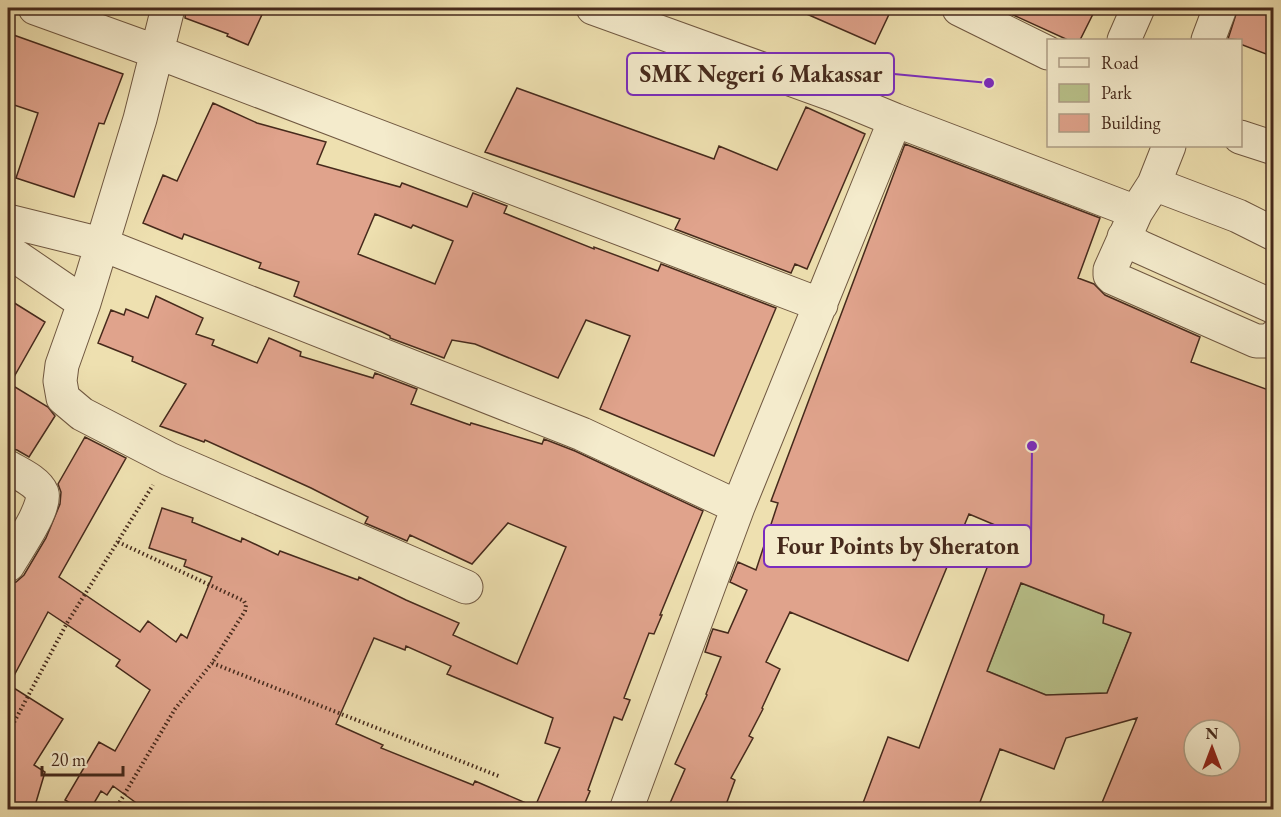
<svg xmlns="http://www.w3.org/2000/svg" width="1281" height="817" font-family="'EB Garamond',serif">
	<rect width="100%" height="100%" fill="#eee0b0"/>
	<filter id="stains"><feTurbulence type="fractalNoise" baseFrequency=".00333" numOctaves="4"/><feColorMatrix values="0 0 0 0 .2 0 0 0 0 .09 0 0 0 0 .02 0 0 0 .5 -.17"/></filter>
	<radialGradient id="worn" r=".72"><stop offset=".6" stop-color="#630" stop-opacity="0"/><stop offset="1" stop-color="#630" stop-opacity=".3"/></radialGradient>
	<path fill="#b9c28b" stroke="#807654" stroke-width="1.5" d="M1021 583 1104 615V623L1131 633 1107 693 1046 695 987 671Z"/>
	<path fill="#e0a38c" stroke="#462a1c" stroke-width="1.5" fill-rule="evenodd" d="M186 8H265L248 45 227 36 228 34 185 18Z
		M793 8H892L875 44Z
		M998 8H1096L1080 40H1068Z
		M1238 8H1274V57L1240 44V40L1228 39Z
		M8 33 123 74 104 124 99 123 74 197 16 178 38 113 8 103Z
		M517 88 714 159 719 146 777 170 806 107 865 134 807 269 795 264 791 273 675 229 680 219 485 152Z
		M213 103 257 123 326 142 317 164 400 187 402 183 467 207 473 193 507 206 504 213 594 249V247L658 271 661 264 776 308 714 456 600 409 630 336 586 320 558 378 475 344 452 340 444 358 390 338V336L382 332 294 296 299 282 259 268 261 263 184 234 182 239 143 223 163 175 177 181ZM375 214 411 228 413 225 453 241 435 284 358 254Z
		M905 144 1100 218 1078 278 1094 284 1105 295 1200 337 1191 362 1274 392V796L1268 810H1099L1137 718 1066 738 1054 769 1000 749 977 810H882L863 803 888 737 919 748 1002 528 969 514 908 661 790 612 766 662 780 669 762 708 763 709 749 736 753 738 731 778 735 780 724 810H667L685 769 675 764 707 695 706 694 721 657 705 652 711 634 713 629 728 633 747 590 730 582 738 562 756 570 778 503 771 501ZM1021 583 1104 615 1103 623 1131 633 1107 693 1046 695 987 671ZM1194 730H1230V766H1194Z
		M156 296 203 318 196 334 214 340 212 345 257 363 269 338 301 352 300 356 373 378 375 373 417 389 411 404 470 425 471 423 542 444 544 439 575 451 703 511 660 615H662L654 634 649 633 624 698 630 700 622 720 614 717 588 790 590 791 582 810H555L537 802 560 748 545 743 553 718 447 674 451 666 406 646 405 650 374 638 336 724 383 745 381 748 473 785 475 781 542 810H146L113 786 107 795 101 791 90 810H82L65 800 99 742 115 751 150 690 116 666 120 660 48 612 9 685 63 719 34 765 45 772 34 809 8 801V584L16 582 24 575 46 538 60 504 61 492 58 484 85 437 126 458 59 577 140 632 148 621 176 642 181 634 187 638 212 577 184 566 186 560 149 548 162 508 193 518 192 522 241 542 242 538 278 555 280 551 358 580 359 577 406 600 459 623 453 635 517 664 566 547 508 523 472 564 410 535 407 541 365 523 368 517 311 488 205 440 204 442 160 426 186 384 132 361 133 357 98 343 111 310 124 315 126 309 148 318Z
		M8 299 45 322 10 384 48 407 55 416 29 457 17 450 8 448Z"/>
	<g fill="none" stroke-linecap="round" stroke-linejoin="round">
		<g stroke="#705841" stroke-width="35">
			<path id="minor" d="M35 8 157 52 821 305
				M168 8 140 119 84 303 62 365 60 381 63 398 82 414 169 459 466 587
				M593 8 837 96 895 120 1136 212
				M959 9 1048 53
				M1124 40 1138 8
				M1208 40 1220 8
				M1240 137 1274 148
				M1169 146 1154 184 1136 212 1110 270V275L1113 278 1256 341H1270L1274 337
				M1154 184 1238 216 1274 234
				M8 221 101 244 582 434 738 507
				M1124 237 1140 247 1274 307
				M8 251 84 303
				M8 467C18 473 37 481 42 493 47 507 16 551 8 565
				M626 810 738 507 895 120"/>
		</g>
		<path stroke="#462a1c" stroke-width="4" stroke-dasharray="1.5 3" stroke-linecap="butt" d="M118 542 244 601 246 605 245 611 212 663 501 777
			M12 726 67 623 153 485
			M115 810 175 709 212 663"/>
		<use href="#minor" stroke="#f4ebcc" stroke-width="33"/>
	</g>
	<path fill="none" stroke="#7b2cbf" stroke-width="2" d="M989 83L894 74M1032 446L1031 546"/>
	<g fill="#7b2cbf" stroke="#f4ebcc" stroke-width="2">
		<circle cx="989" cy="83" r="6"/>
		<circle cx="1032" cy="446" r="6"/>
	</g>
	<g fill="#f4ebcc" stroke="#7b2cbf" stroke-width="2">
		<rect x="627" y="53" width="267" height="42" rx="6"/>
		<rect x="764" y="525" width="267" height="42" rx="6"/>
	</g>
	<g font-size="24" text-anchor="middle" font-weight="bold" fill="#462a1c">
		<text x="761" y="82">SMK Negeri 6 Makassar</text>
		<text x="898" y="554">Four Points by Sheraton</text>
	</g>
	<rect width="1281" height="817" fill="none" stroke="#eee0b0" stroke-width="30"/>
	<rect x="9" y="9" width="1263" height="799" fill="none" stroke="#462a1c" stroke-width="3"/>
	<rect x="15" y="15" width="1251" height="787" fill="none" stroke="#462a1c" stroke-width="1.5"/>
	<rect x="1047" y="39" width="195" height="108" fill="#f4ebcc" stroke="#ae9e86" stroke-width="1.5"/>
	<rect x="1059" y="58" width="30" height="9" fill="#f4ebcc" stroke="#ae9e86" stroke-width="1.5"/>
	<text x="1101" y="69" font-size="18" fill="#462a1c">Road</text>
	<rect x="1059" y="84" width="30" height="18" fill="#b9c28b" stroke="#ae9e86" stroke-width="1.5"/>
	<text x="1101" y="99" font-size="18" fill="#462a1c">Park</text>
	<rect x="1059" y="114" width="30" height="18" fill="#e0a38c" stroke="#ae9e86" stroke-width="1.5"/>
	<text x="1101" y="129" font-size="18" fill="#462a1c">Building</text>
	<g transform="translate(1212 748)"><circle r="28" fill="#f4ebcc" stroke="#ae9e86" stroke-width="1.5"/>
	<path d="M0-4.5L10 22L0 15L-10 22Z" fill="#8f2418"/>
	<text y="-9" font-size="16" font-weight="bold" text-anchor="middle" fill="#462a1c">N</text>
	</g>
	<path d="M42 766v9h81v-9" fill="none" stroke="#462a1c" stroke-width="3"/>
	<text x="51" y="766" font-size="18" fill="#462a1c" stroke="#f4ebcc" stroke-width="4.5" paint-order="stroke">20 m</text>
	<rect width="100%" height="100%" filter="url(#stains)"/>
	<rect width="100%" height="100%" fill="url(#worn)"/>
</svg>
